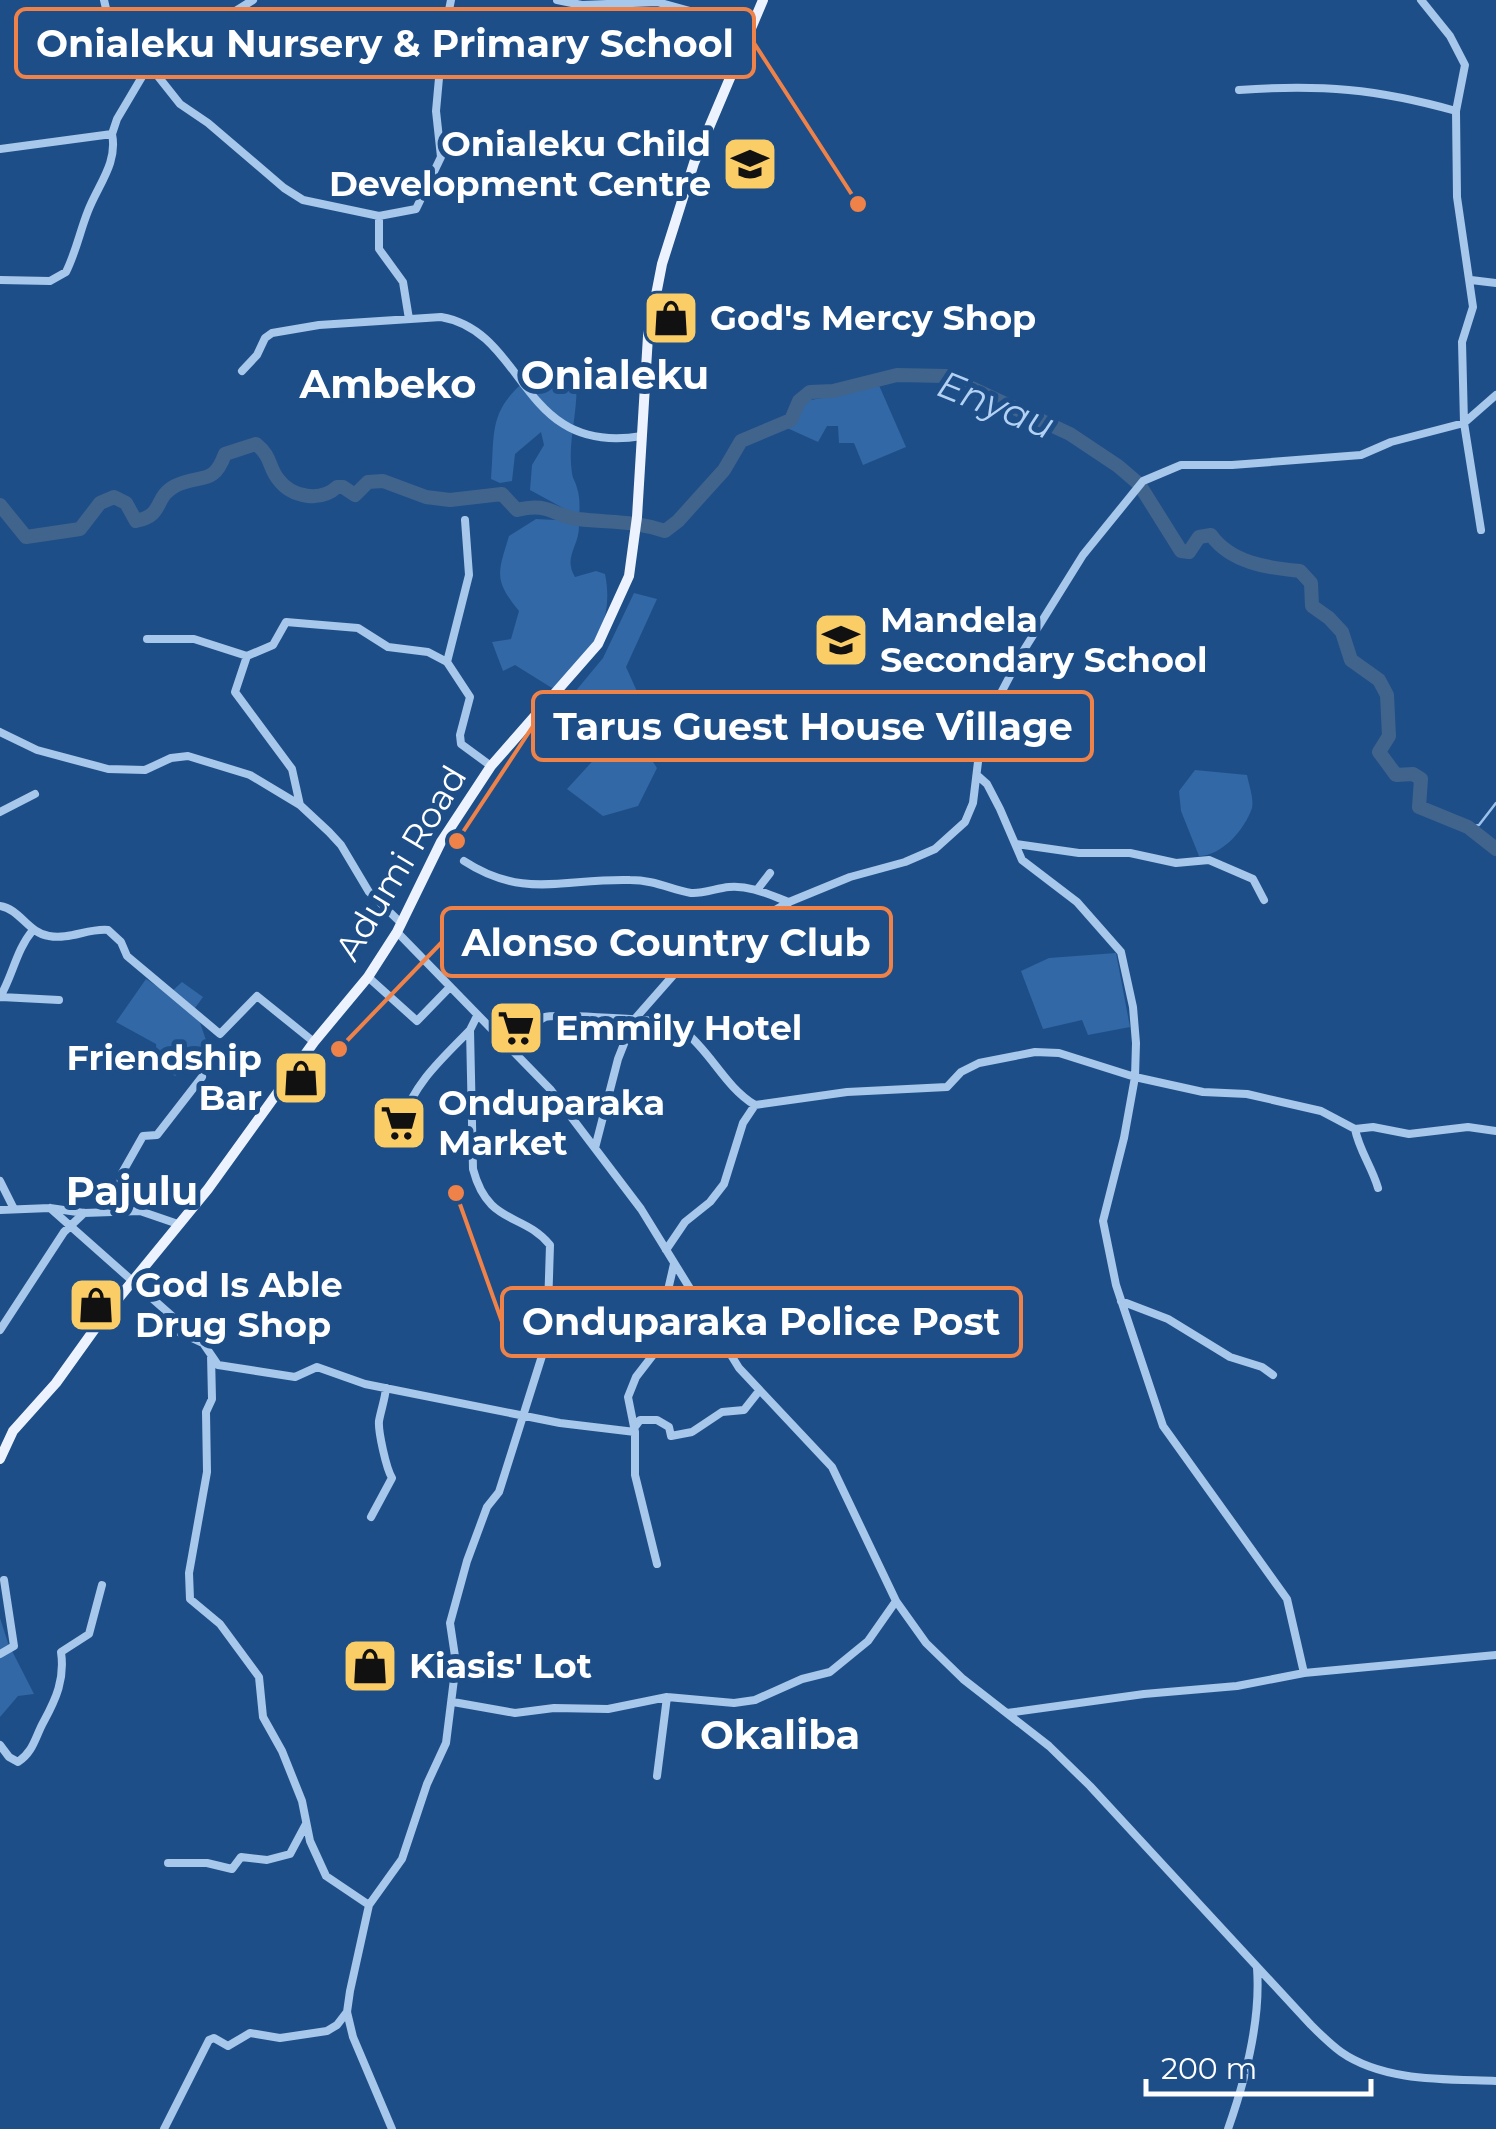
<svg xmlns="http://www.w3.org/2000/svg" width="1496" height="2129" font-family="Montserrat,sans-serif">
	<rect width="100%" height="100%" fill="#1e4e88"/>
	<path fill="#3168a5" d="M528 378 543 382 576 380C579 410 567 442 572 473 573 480 575 480 577 488 581 499 579 514 579 526 579 547 563 557 575 577L596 571 605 574C612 609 603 634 580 661 571 671 564 682 552 688L515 665 503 671 492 642 511 639 519 611C493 579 498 573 509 536L536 519 556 520 563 508 530 490 532 465 544 445 541 432 515 454 512 481 500 483 491 479C495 430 488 412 528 378Z
		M878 383 906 447 863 465 854 443H839L838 426H827L818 442 787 428C808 394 802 403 838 395 851 392 865 387 878 383Z
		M634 593 657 599 626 667 640 698 634 720 613 727 574 693 603 658Z
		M621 730 636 736 657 768 638 806 603 816 567 789Z
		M1195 770 1247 775C1249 785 1254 799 1252 808 1245 829 1222 856 1199 856L1181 811 1179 791Z
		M1116 953 1130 1027 1088 1035 1082 1020 1043 1029 1021 971 1049 958Z
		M146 979 169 994 182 982 203 997 195 1008 209 1049 175 1076 157 1064 156 1044 116 1022Z
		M0 1618 8 1643 34 1694 18 1696 0 1717Z"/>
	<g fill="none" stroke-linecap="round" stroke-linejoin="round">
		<path stroke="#9bc2ed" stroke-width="2.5" d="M1468 827 1479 825 1496 803"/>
		<path stroke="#41648d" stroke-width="14" d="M0 505 26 537 80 529 100 503 114 497 126 503 136 521C165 515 153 498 175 486 201 473 213 487 225 454L256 444C272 457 268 466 278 479 292 498 321 502 337 487H343L355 495 368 482 383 481 426 497 450 500 502 494 517 510C549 502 551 515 578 519 612 523 630 520 665 531L678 521 724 470 741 441 791 420 799 401 810 392 833 391 897 375 946 376 1070 434 1118 466 1139 484 1181 551 1189 552 1199 537 1211 535C1231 563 1268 568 1300 571L1311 583 1312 606 1329 618 1342 632 1351 660 1379 680 1387 695 1389 736 1379 752 1396 775 1413 774 1421 779 1419 807 1468 827 1496 849"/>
		<path stroke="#a7c7eb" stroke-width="8" d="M253 0 149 65 180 104 208 123 284 188 303 200 379 216V249L403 282 409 319
			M557 0 582 5 657 2 752 28
			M1421 0 1450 36 1465 65 1456 111 1457 197 1473 307 1462 342 1464 423 1481 530
			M1239 90C1320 84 1378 89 1456 111
			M0 149 112 134 117 119 149 65 137 41 108 17 104 0
			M379 216 416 209 441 157 436 111 442 45 451 0
			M0 280 50 281 66 272C76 252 80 231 88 211 98 185 118 163 112 134
			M1471 280 1496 283
			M242 371 257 355 265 338 272 333 319 325 441 317C528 332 519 457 642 436
			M147 639H194L247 656 273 645 286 622 358 628 388 647 428 652 447 662 470 697 460 735 461 744 491 766
			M247 656 235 692 292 769 300 805
			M447 662 469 575 465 520
			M986 723 1022 734 1077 739
			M0 732 37 750 108 769 145 770 171 758 188 756 250 775 300 805 329 832 341 845 369 892 401 923
			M978 776 987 784 1000 809 1022 860 1077 902 1121 952 1133 1007 1136 1043 1135 1077 1124 1138 1103 1221 1116 1285 1163 1426 1287 1599 1304 1673
			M0 812 35 794
			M1016 844 1079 853H1130L1176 863 1209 860 1253 879 1264 900
			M464 861C524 900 565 878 630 880 654 880 670 889 691 893 703 894 717 888 729 887 750 885 770 895 789 902
			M757 890 770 873
			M0 906C20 909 28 933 49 936 69 940 89 928 108 930L121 942 127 956 220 1034 257 996 314 1042
			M397 932 550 1089 641 1209 739 1368 832 1467 896 1601 926 1643 963 1679 1049 1746 1090 1786 1311 2025C1320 2034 1330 2044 1341 2052 1384 2082 1446 2079 1496 2081
			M368 977 417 1021 450 987
			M0 997C13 975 16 950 33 930
			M1 997 59 1000
			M510 1049C520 1039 532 1023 545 1017 552 1014 641 1019 655 1021 665 1022 676 1025 684 1031 711 1052 725 1087 755 1105L847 1092 947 1087 961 1072 979 1063 1035 1052 1059 1053 1135 1077 1203 1092 1247 1094 1321 1111 1355 1129 1373 1127 1409 1134 1468 1127 1496 1131
			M402 1121C415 1082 442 1059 470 1030
			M1355 1129C1359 1150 1372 1167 1378 1188
			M595 1148 618 1059 633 1021 684 963 789 902 850 877 905 862 935 849 965 822 973 803 982 729 1022 653 1083 555 1143 481 1181 465H1232L1361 455 1391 442 1464 423 1496 395
			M0 1181 14 1209
			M50 1208 172 1316 177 1331 203 1343 218 1365 295 1377 317 1367 365 1384 560 1423 635 1432
			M116 1209 122 1173 143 1136 157 1135 202 1077
			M0 1210 50 1208 84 1213 140 1211 178 1224
			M666 1250 685 1222 710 1202 724 1184 743 1123 755 1105
			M1121 1301 1168 1319 1230 1357 1262 1367 1273 1375
			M0 1330 64 1232 84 1213
			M211 1355 212 1399 206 1412 207 1472 189 1573 190 1599 220 1624 259 1677 263 1717 282 1751 302 1801 310 1841 326 1876 369 1905
			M634 1428 640 1420H657L669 1427 671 1436 692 1432 722 1412 744 1410 759 1391
			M371 1517 392 1478C386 1468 378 1431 379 1421 381 1410 385 1399 386 1388
			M657 1564 635 1475V1432L628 1397 636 1377 653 1355 674 1264
			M0 1654 14 1646 4 1580
			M453 1702 515 1713 554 1708 608 1709 667 1697 734 1703 755 1700 802 1679 830 1672 868 1641 896 1601
			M1007 1713 1144 1694 1237 1686 1304 1673 1496 1655
			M0 1745 9 1757 18 1762C34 1751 35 1737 44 1721 56 1699 65 1679 61 1652L89 1634 102 1585
			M657 1776 667 1697
			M168 1863H207L232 1869 241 1857 267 1860 290 1854 306 1824
			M164 2129 209 2040 214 2038 228 2046 250 2033 280 2038 327 2031 337 2025 347 2012
			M392 2129 353 2037 347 2012 350 1991 369 1905 402 1859 427 1784 446 1743 456 1663 450 1623 467 1561 487 1507 499 1492 547 1340 550 1245C523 1212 488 1226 473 1169L470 1030 477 1016
			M1228 2129C1246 2078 1261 2021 1257 1968"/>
		<path stroke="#ecf3fe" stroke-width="10" d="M0 1459 13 1431 56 1383 104 1316 208 1189 314 1042 368 977 397 932 441 842 491 766 598 644 629 576 637 517 648 336 662 264 694 163 763 0"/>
	</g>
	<defs>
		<g id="school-square" transform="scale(2.875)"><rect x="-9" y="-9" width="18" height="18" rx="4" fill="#facd66" stroke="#1e4e88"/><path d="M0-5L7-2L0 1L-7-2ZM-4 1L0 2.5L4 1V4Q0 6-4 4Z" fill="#111"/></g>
		<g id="shop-square" transform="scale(2.875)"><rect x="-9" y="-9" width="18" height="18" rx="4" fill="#facd66" stroke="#1e4e88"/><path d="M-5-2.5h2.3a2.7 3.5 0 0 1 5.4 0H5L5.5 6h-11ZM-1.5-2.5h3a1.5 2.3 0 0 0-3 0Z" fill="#111"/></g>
		<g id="supermarket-square" transform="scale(2.875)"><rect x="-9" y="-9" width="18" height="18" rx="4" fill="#facd66" stroke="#1e4e88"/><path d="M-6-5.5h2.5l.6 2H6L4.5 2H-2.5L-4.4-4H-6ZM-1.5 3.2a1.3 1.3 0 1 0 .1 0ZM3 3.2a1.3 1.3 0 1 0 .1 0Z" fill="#111"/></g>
	</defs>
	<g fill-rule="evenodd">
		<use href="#school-square" x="750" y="164"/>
		<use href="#shop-square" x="671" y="318"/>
		<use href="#school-square" x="841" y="640"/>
		<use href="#supermarket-square" x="516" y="1028"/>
		<use href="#shop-square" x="301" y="1078"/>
		<use href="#supermarket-square" x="399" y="1123"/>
		<use href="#shop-square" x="96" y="1305"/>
		<use href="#shop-square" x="370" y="1666"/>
	</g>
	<g text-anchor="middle" stroke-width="10" stroke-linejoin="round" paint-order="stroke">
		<g font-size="35" font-weight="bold" fill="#fff" stroke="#1e4e88" text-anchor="start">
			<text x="711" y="156" text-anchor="end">Onialeku Child<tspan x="711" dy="40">Development Centre</tspan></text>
			<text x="710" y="330">God's Mercy Shop</text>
			<text x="880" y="632">Mandela<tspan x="880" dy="40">Secondary School</tspan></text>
			<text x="555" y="1040">Emmily Hotel</text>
			<text x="262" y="1070" text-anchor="end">Friendship<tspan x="262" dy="40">Bar</tspan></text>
			<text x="438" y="1115">Onduparaka<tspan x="438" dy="40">Market</tspan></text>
			<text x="135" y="1297">God Is Able<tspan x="135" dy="40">Drug Shop</tspan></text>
			<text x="409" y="1678">Kiasis' Lot</text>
		</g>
		<g font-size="35" fill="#fff" stroke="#1e4e88">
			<text transform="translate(401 863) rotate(-59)" y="12">Adumi Road</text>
		</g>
		<g font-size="38" font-style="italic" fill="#b3d1f2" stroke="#1e4e88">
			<text transform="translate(996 405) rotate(22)" y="13">Enyau</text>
		</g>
		<g font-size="40" font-weight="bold" fill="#fff" stroke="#1e4e88">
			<text x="615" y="389">Onialeku</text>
			<text x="388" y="398">Ambeko</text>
			<text x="132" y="1205">Pajulu</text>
			<text x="780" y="1749">Okaliba</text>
		</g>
	</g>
	<path fill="none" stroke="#ee8249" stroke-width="4" d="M858 204L754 43M457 841L533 726M339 1049L442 942M456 1193L502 1322"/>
	<g fill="#ee8249" stroke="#1e4e88" stroke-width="4">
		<circle cx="858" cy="204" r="10"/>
		<circle cx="457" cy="841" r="10"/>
		<circle cx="339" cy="1049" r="10"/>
		<circle cx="456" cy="1193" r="10"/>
	</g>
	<g fill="#1e4e88" stroke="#ee8249" stroke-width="4">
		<rect x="16" y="9" width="738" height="68" rx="10"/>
		<rect x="533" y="692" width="559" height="68" rx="10"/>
		<rect x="442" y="908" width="449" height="68" rx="10"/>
		<rect x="502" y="1288" width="519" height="68" rx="10"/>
	</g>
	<g font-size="38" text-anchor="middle" font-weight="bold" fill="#fff">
		<text x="385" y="57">Onialeku Nursery &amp; Primary School</text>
		<text x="813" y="740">Tarus Guest House Village</text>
		<text x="666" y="956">Alonso Country Club</text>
		<text x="761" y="1335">Onduparaka Police Post</text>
	</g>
	<path d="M1146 2079v15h225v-15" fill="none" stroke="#ffffff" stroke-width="5"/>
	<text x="1161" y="2079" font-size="30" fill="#ffffff" stroke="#1e4e88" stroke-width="8" paint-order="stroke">200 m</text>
</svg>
